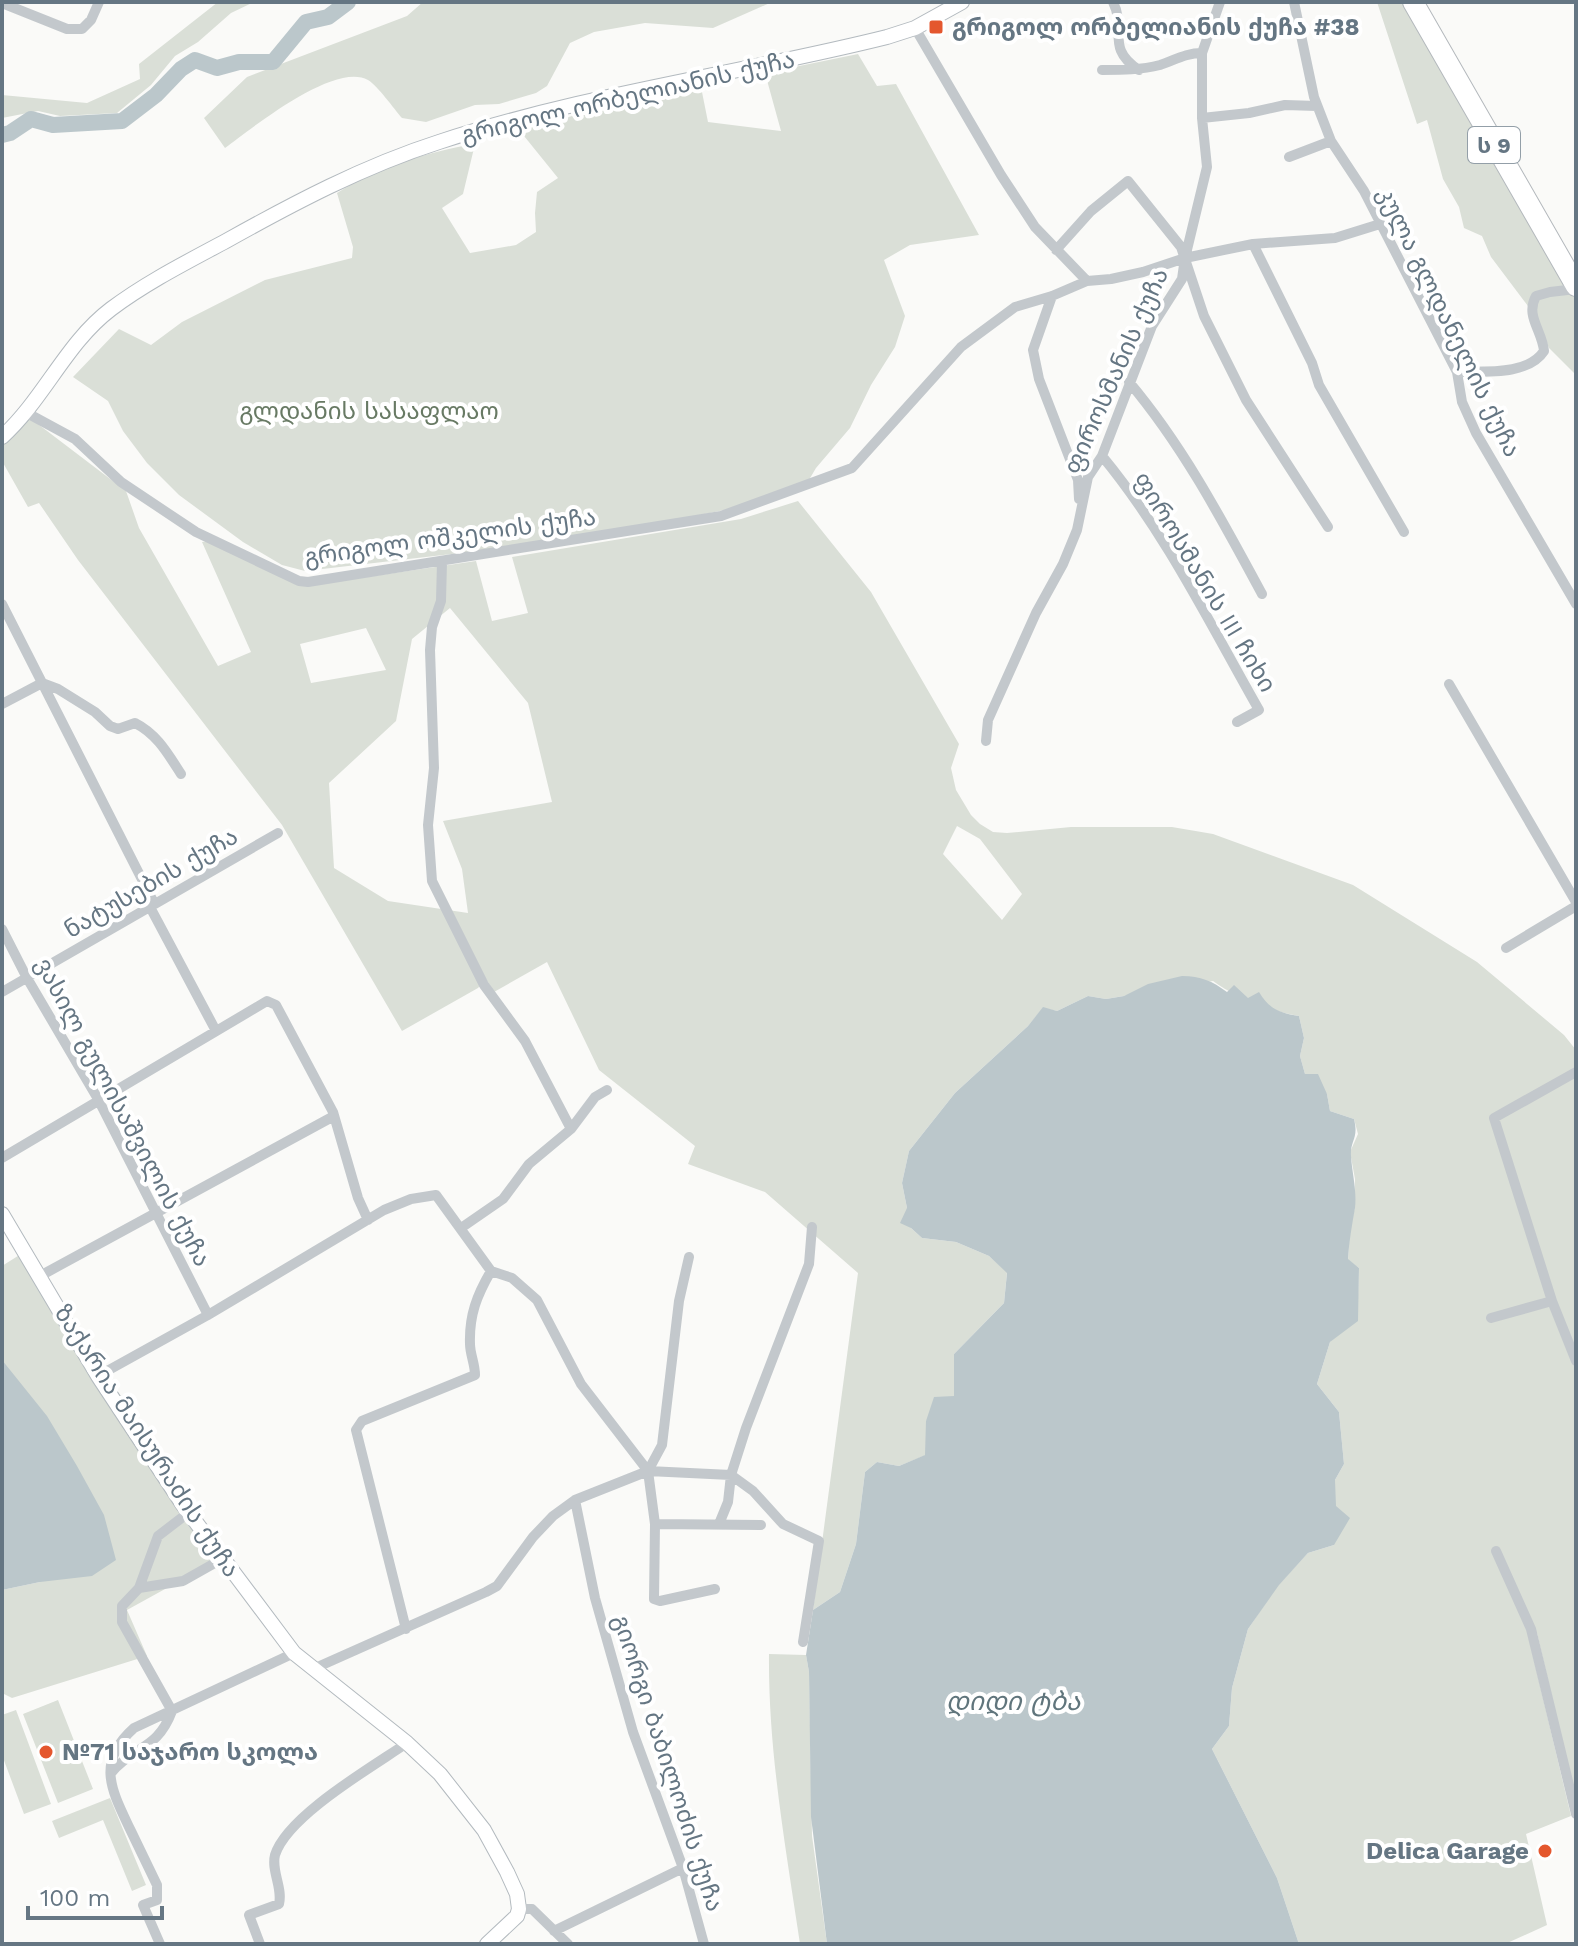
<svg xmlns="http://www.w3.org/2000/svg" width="1578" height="1946" font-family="'Work Sans','Noto Sans Georgian',sans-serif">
	<rect width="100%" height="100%" fill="#fafaf8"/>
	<path fill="#dadfd7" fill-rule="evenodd" d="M218 2H254L231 13 198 42 175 56 151 85 117 113 60 116 38 111 2 118V95L87 103 140 79 139 64Z
		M423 2H782H772L713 28 645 23 594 32 570 43 547 86 536 93 499 104 475 105 426 122 402 118C394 109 378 86 368 80 335 61 252 128 225 148L204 118 247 77 407 16Z
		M1377 2H1403L1576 295V375L1549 348 1537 318 1491 257 1482 236 1464 228 1459 207 1443 179 1427 120 1417 124Z
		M858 54 877 86 896 84 979 235 910 245 884 260 905 316 895 347 871 385 850 428 816 468 806 485 729 509 671 521 469 552 305 571 282 565 243 542 179 495 147 463 123 431 108 401 73 377 119 329 151 345 182 322 265 280 352 258 353 247 337 193C379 167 426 152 475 144L463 194 442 208 470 253 516 245 536 232 535 213 537 192 558 178 520 131 614 104 701 87 708 122 781 131 765 73Z
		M30 418 126 491 139 528 218 666 251 652 202 542 209 541 297 584 326 583 476 561 492 621 528 613 512 557 741 519 798 501 871 592 959 744 951 768 956 790 971 815 980 824 993 832 1007 833 1071 827H1172L1213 834 1353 885 1477 962 1564 1035 1576 1050V1799L1537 1633 1528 1635 1571 1816 1526 1834 1547 1925 1505 1944H1299L1277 1878 1212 1749 1229 1726 1232 1688 1248 1629 1278 1585 1308 1553 1334 1545 1335 1480 1344 1464 1339 1412 1317 1384 1330 1342 1358 1296 1359 1268 1348 1260 1350 1228 1355 1207V1179L1350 1152 1358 1134 1354 1119 1330 1111 1327 1094 1305 1074 1300 1056 1304 1038 1299 1016C1275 1012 1232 996 1213 981L1106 999 1088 996 1057 1011 1043 1008 1028 1026 955 1093 909 1151 902 1183 911 1228 922 1238 956 1242 989 1256 1007 1272 1004 1303 954 1354V1397L926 1421V1455L899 1466 877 1462 865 1472 856 1544 840 1592 813 1610 858 1273 765 1192 688 1164 695 1146 599 1070 547 962 494 992 486 979 478 988 402 1031 282 825 78 560 39 503 28 507 2 461V445ZM450 608 528 703 552 802 443 821 462 869 468 913 388 901 334 868 329 783 396 721 412 639ZM366 628 386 670 311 683 300 644ZM957 826 980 839 1022 894 1002 920 943 854Z
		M21 1254 149 1464 214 1562 127 1610 147 1656 12 1698 2 1693V1590L40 1582 2 1361V1266Z
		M769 1654 806 1655 809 1672 812 1836 827 1944H800C786 1849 768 1751 769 1654Z
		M58 1700 93 1789 58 1803 23 1714Z
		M16 1710 51 1804 24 1814 2 1755V1715Z
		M110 1798 146 1885 132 1891 103 1820 59 1838 52 1821Z"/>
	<path fill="#bbc7cb" d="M1182 976C1201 976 1212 981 1227 992L1234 985 1248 998 1259 992C1269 1009 1280 1013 1299 1016L1304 1038 1300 1056 1305 1074H1318L1327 1094 1330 1111 1354 1119C1359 1139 1350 1140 1351 1156 1352 1173 1357 1190 1355 1208 1352 1225 1349 1241 1348 1259L1359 1268 1358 1321 1330 1342 1317 1384 1339 1412 1344 1464 1335 1480 1336 1506 1350 1518 1334 1545 1308 1553 1279 1585 1248 1629 1232 1688 1229 1726 1212 1749 1277 1878 1299 1944H827L811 1817 809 1672 806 1655 813 1610 840 1592 856 1544 865 1472 877 1462 899 1466 925 1455 926 1421 934 1397 954 1396V1354L1004 1303 1007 1273 989 1256 956 1242 922 1238 911 1228 900 1223 907 1208 902 1183 909 1151 955 1093 1028 1026 1043 1007 1057 1011 1088 996 1106 999 1124 996 1148 984Z
		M2 1360 47 1416 77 1466 104 1515 116 1560 92 1576 40 1582 2 1590Z"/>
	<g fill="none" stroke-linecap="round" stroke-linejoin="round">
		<path stroke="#bbc7cb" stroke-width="16" d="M2 135 10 133 31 119 53 125 122 121 156 95 181 69 195 60 217 68 239 62H273L306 22 328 17 348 2"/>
		<g stroke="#b3babf" stroke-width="16">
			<path id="secondary" d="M2 437C44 399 66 343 111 309 147 282 187 262 226 241 294 203 364 166 439 142 585 94 739 74 887 37L915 28 962 2
				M2 1214 98 1376 183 1505 294 1653 407 1743 440 1774 484 1830 507 1872 517 1894 519 1909 517 1916 487 1944"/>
		</g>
		<g stroke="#b4b9bd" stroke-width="22">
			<path id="highway" d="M1413 2 1576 286"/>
		</g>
		<path stroke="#c3c8cc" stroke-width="10" d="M1113 2C1127 30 1105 48 1139 70
			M1294 2 1314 97 1331 141 1364 191 1457 372 1462 402 1476 433 1576 604
			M2 3 67 29H82L91 20 99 2
			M915 28 1001 175 1035 227 1087 281
			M1102 70C1122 70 1141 70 1160 65 1175 60 1186 53 1202 53
			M1202 118 1249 113 1285 105 1317 106
			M1289 157 1331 141
			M1253 244 1312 363 1319 385 1404 532
			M1056 250 1091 211 1128 181 1181 247 1204 316 1246 400 1328 527
			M1052 296 1033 350 1039 379 1078 480 1079 499
			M1457 372C1483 371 1528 376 1544 351 1542 330 1525 316 1536 296L1550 292 1576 289
			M1129 382C1183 446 1222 520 1262 594
			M27 413 75 439 121 482 196 532 299 581 308 582 721 516 852 468 961 347 1015 307 1052 296 1087 281 1111 279 1143 272 1185 258 1253 244 1335 238 1380 224
			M1102 456C1165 532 1210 624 1259 710L1237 722
			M442 562 441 601 432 627 430 650 434 768 428 825 432 881 484 985 525 1041 571 1129
			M2 604 154 903
			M42 683 58 689 95 712 110 726 118 729 135 723C157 734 168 754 181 774
			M1449 684 1576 902
			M2 704 42 683
			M986 741 988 720 1036 613 1063 564 1077 530 1088 477 1102 456 1152 326 1182 279 1185 258 1207 167 1202 118V53L1220 2
			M150 907 216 1031
			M2 929 27 978 98 1099 208 1315
			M1506 948 1576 906
			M2 992 278 833
			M2 1158 267 1001 276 1005 333 1112 358 1198 368 1220
			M461 1228 503 1199 529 1164 571 1129 595 1097 607 1090
			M40 1276 334 1116
			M1552 1301 1494 1118 1576 1072
			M1491 1318 1552 1301 1576 1361
			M98 1376 208 1315 384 1210 411 1199 436 1195 491 1271 512 1278 537 1300 581 1384 648 1471 655 1524 654 1599 660 1601 715 1589
			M648 1471 662 1445 679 1301 689 1257
			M575 1500 595 1598 633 1732 683 1868 704 1944
			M655 1524 761 1525
			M719 1524 728 1502 731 1475 746 1428 809 1264 812 1227
			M1496 1551 1531 1629 1576 1814
			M139 1588 158 1536 188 1513
			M406 1629 356 1430 362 1421 475 1375C475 1364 470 1354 470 1344 469 1315 477 1295 491 1271
			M313 1669 486 1592 497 1586 533 1537 553 1516 575 1500 648 1471 731 1475 753 1491 783 1524 819 1541 803 1642
			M111 1773C134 1745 157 1751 172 1711L122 1622V1606L139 1588 183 1581 222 1559
			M519 1909H532L568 1944
			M554 1931 683 1868
			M160 1944 143 1905 157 1900V1885C148 1866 139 1848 130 1829 111 1789 96 1762 134 1728L294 1653
			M260 1944 249 1915 279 1904C283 1888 271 1871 275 1855 287 1816 372 1767 407 1743"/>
		<use href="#secondary" stroke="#fff" stroke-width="14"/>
		<use href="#highway" stroke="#fff" stroke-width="20"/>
	</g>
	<g fill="#e4572e" stroke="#fff" stroke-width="3">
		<rect x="928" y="19" width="16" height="16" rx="4"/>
		<circle cx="46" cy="1752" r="8"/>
		<circle cx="1545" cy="1851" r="8"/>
	</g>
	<g text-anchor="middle" stroke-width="8" stroke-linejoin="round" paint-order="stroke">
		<rect fill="#fff" stroke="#939fa8" stroke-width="2" x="1468" y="127" width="52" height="36" rx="6"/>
		<g font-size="22" font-weight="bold" fill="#657683">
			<text x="1494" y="153">ს 9</text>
		</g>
		<g font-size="24" font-weight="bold" fill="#657683" stroke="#fff" text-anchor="start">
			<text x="952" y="35">გრიგოლ ორბელიანის ქუჩა #38</text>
			<text x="62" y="1760">№71 საჯარო სკოლა</text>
			<text x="1529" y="1859" text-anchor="end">Delica Garage</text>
		</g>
		<g font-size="24" fill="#657683" stroke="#fff">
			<text transform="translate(628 97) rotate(-13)" y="8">გრიგოლ ორბელიანის ქუჩა</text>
			<text transform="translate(1449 322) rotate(64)" y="8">კულა გლდანელის ქუჩა</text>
			<text transform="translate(1116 371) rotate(-66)" y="8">ფიროსმანის ქუჩა</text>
			<text transform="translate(450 537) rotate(-8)" y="8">გრიგოლ ოშკელის ქუჩა</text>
			<text transform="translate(1205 582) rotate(59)" y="8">ფიროსმანის III ჩიხი</text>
			<text transform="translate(151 883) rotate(-30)" y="8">ნატუსების ქუჩა</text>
			<text transform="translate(123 1112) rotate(62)" y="8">ვასილ გულისაშვილის ქუჩა</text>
			<text transform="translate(147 1441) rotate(57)" y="8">ზაქარია მაისურაძის ქუჩა</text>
			<text transform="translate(668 1763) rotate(72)" y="8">გიორგი ბაბილოძის ქუჩა</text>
		</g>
		<g font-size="24" fill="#687a64" stroke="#fff">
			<text x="369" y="419">გლდანის სასაფლაო</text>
		</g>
		<g font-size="26" font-style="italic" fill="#60757c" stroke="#fff">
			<text x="1013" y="1710">დიდი ტბა</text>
		</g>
	</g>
	<rect width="1578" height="1946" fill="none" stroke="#657683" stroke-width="8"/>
	<path d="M28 1906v12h134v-12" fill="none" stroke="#657683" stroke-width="4"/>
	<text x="40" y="1906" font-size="24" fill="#657683" stroke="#ffffff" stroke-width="6" paint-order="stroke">100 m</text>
</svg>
